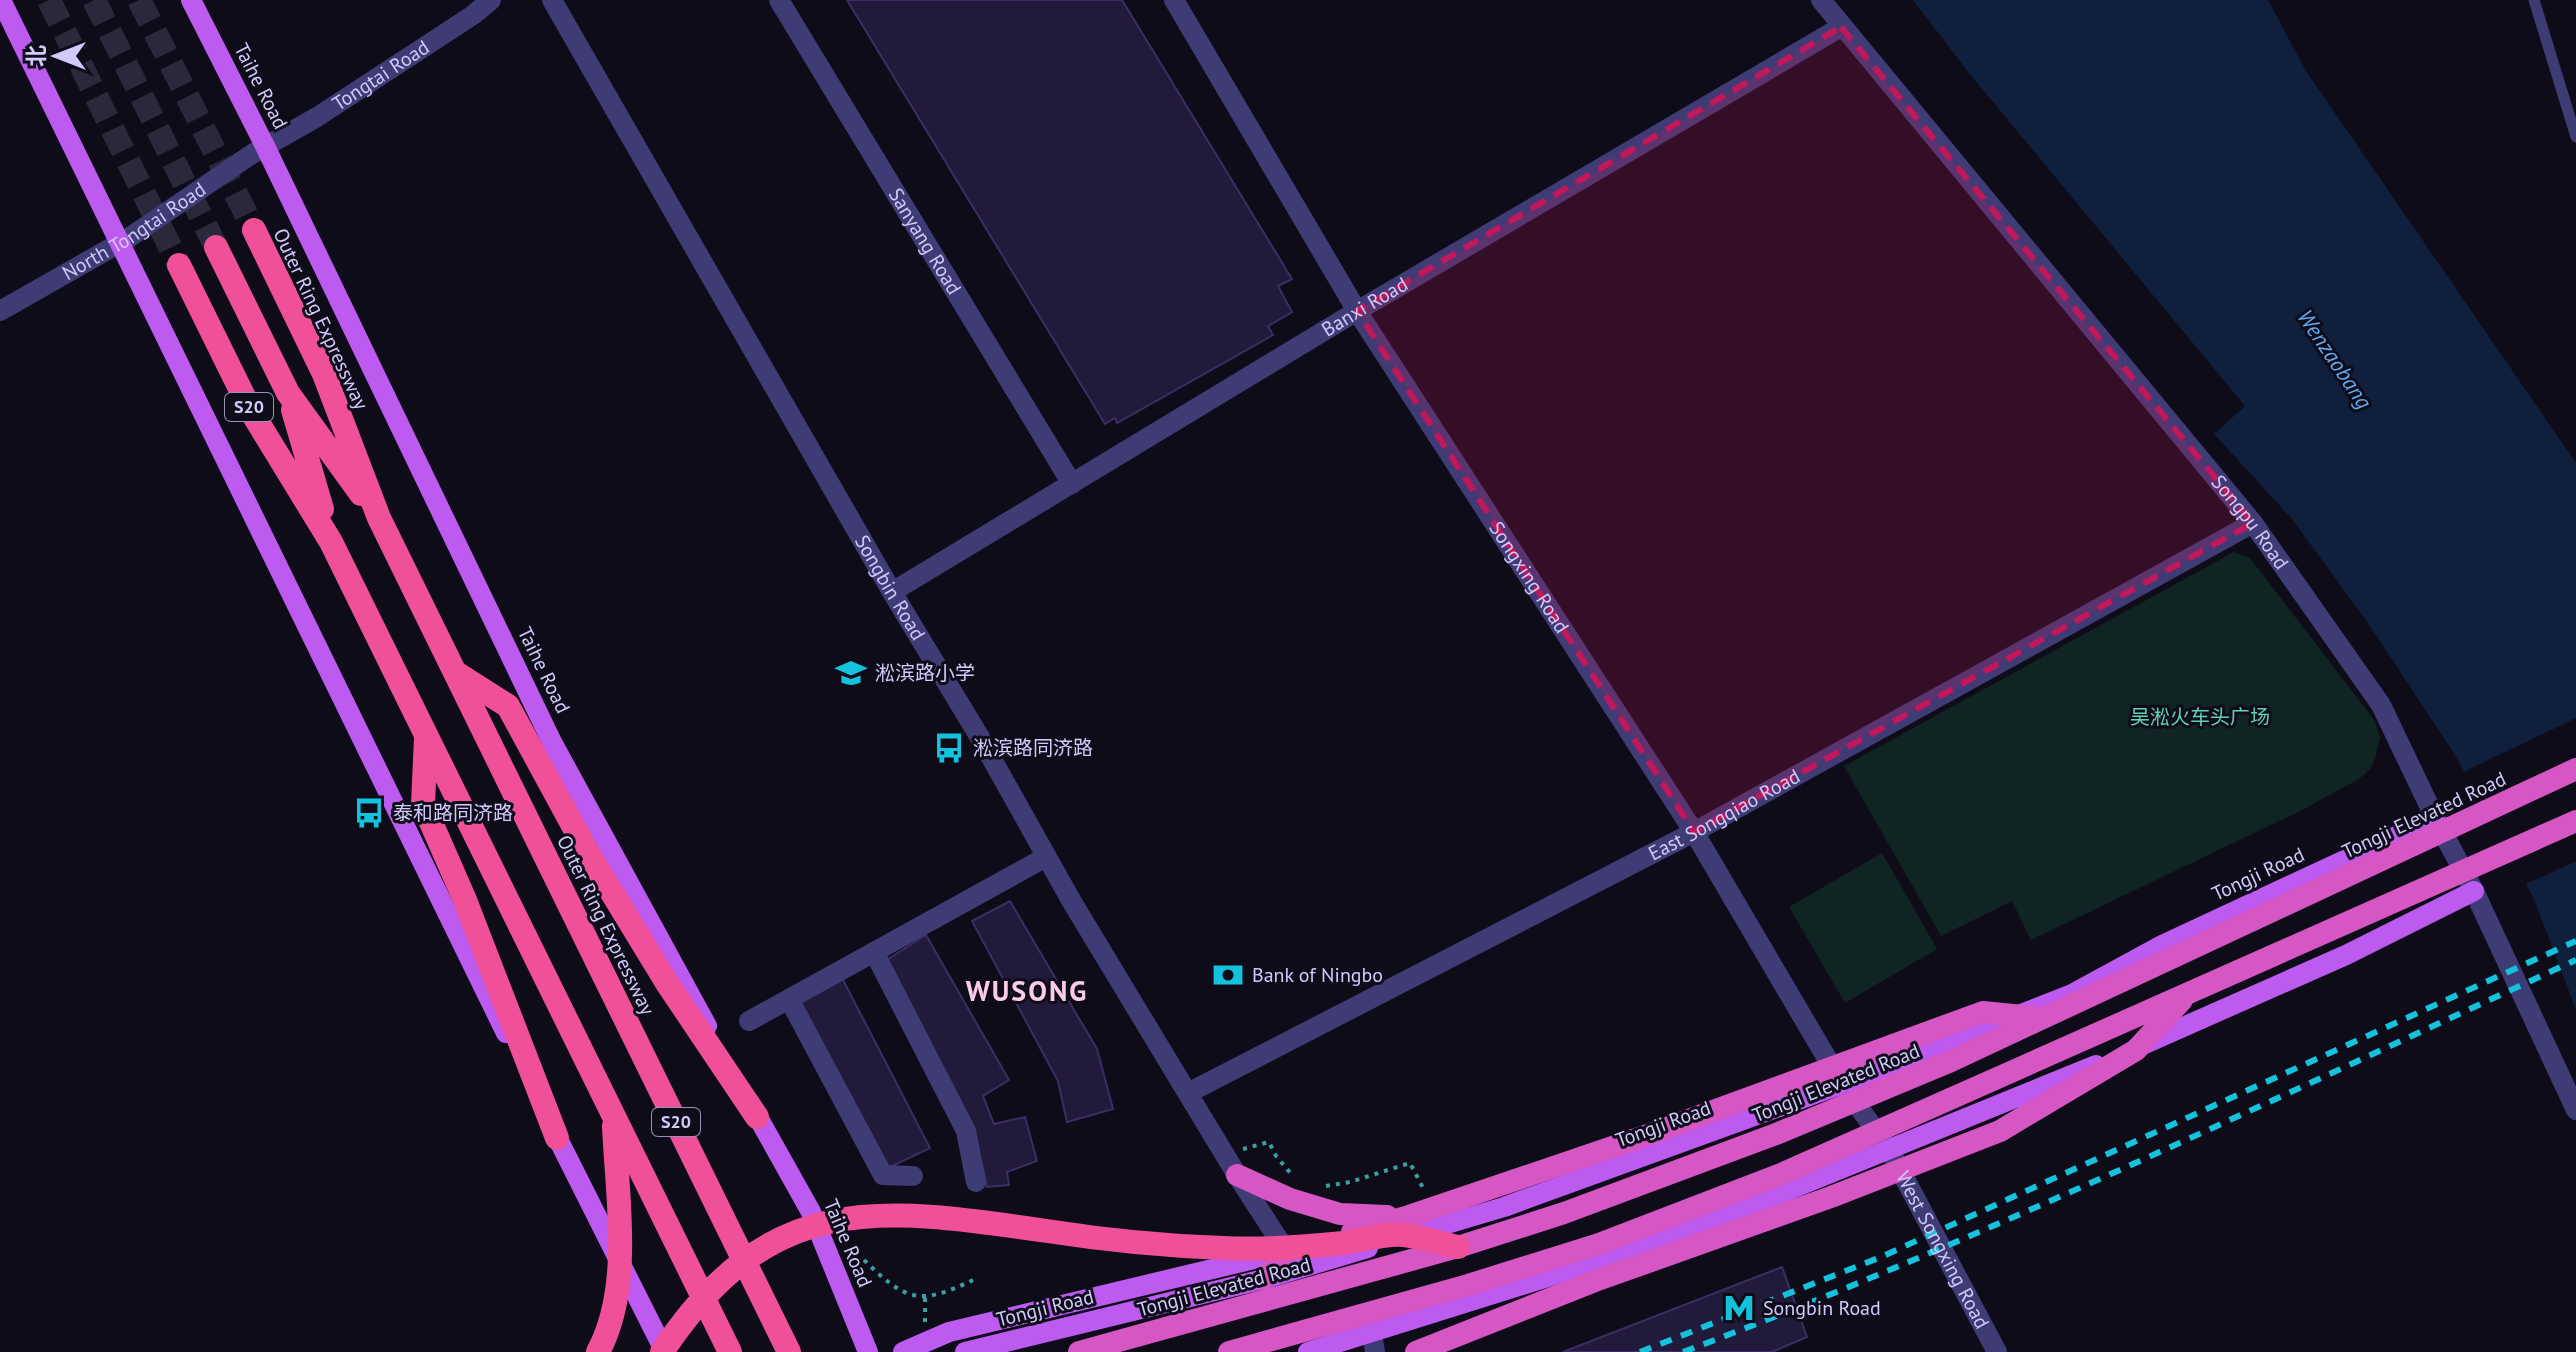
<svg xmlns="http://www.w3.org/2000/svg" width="2576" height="1352" font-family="'PT Sans','Noto Sans SC',sans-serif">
	<rect width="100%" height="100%" fill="#0f0c1a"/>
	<path fill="#102424" d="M2234 552 2250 558 2375 721 2380 737 2375 759 2370 769 2359 779 2300 811 2031 940 2012 901 1941 936 1844 766Z
		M1882 853 1937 949 1845 1003 1789 907Z"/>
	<path fill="#0f1f3c" d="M1913 0H2268L2306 71 2576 463V1010L2534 899 2455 755 2370 626 2292 519 2214 434 2245 406 1969 73Z"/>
	<path fill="#0f0c1a" d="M2576 718V861L2522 886 2461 773Z"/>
	<path fill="#211a3a" stroke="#3a2e64" stroke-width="2" d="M847 0H1122L1292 279 1278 286 1292 312 1268 326 1273 335 1117 423 1115 418 1105 424Z
		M1010 901 1097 1049 1113 1109 1067 1122 1058 1081 972 921Z
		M926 935 1009 1080 983 1096 994 1124 1025 1117 1037 1161 1007 1172 1009 1185 987 1187 982 1164 885 961Z
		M841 976 930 1148 886 1169 794 1000Z
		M1782 1267 1807 1337 1772 1352H1563Z"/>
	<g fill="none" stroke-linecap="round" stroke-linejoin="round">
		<path stroke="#2c283c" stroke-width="24" stroke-dasharray="24 12" stroke-linecap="butt" d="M49 0 179 265
			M94 0 216 247
			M139 0 254 230"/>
		<path stroke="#37a29f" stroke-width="4" stroke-dasharray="4 6" stroke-linecap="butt" d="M1243 1149 1269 1142 1276 1156 1292 1175
			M1326 1186 1350 1182 1410 1163 1423 1188
			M864 1260C906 1301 919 1306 973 1280
			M925 1298V1322"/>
		<path stroke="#3f3b75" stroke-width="11" d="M2534 0 2576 137"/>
		<g stroke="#3f3b75" stroke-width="20">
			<path id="s1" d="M552 0 892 592 979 736 1072 902 1237 1175 1286 1251"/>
			<path id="s2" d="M779 0 1072 484"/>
			<path id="s3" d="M1174 0 1357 311 1694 832 1842 1084 1889 1149 1997 1352"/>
			<path id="s4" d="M1821 0 2253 523 2381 705 2435 818 2474 891 2576 1110"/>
			<path id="s5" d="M0 311 130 237 252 154 317 117 473 15 491 0"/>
			<path id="s6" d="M892 592 1357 311 1841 27"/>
			<path d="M874 952 966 1131 976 1182"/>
			<path d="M749 1021 789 999"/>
			<path id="s7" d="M1188 1093 1694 832 2253 523"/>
			<path d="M913 1176 883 1175 789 999 1046 857"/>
			<path d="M1372 1333 1375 1352"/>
		</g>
		<path stroke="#bd5bf0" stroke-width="20" d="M1 0 506 1033
			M191 0 265 146 552 742 707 1026
			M2140 1046 2346 955 2474 891
			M750 1103 811 1212 868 1352
			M552 1127 665 1352
			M1410 1235 1504 1207 1842 1084 2072 994 2162 945 2435 818
			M903 1352 949 1332 1271 1255
			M965 1352 1264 1279 1368 1248
			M1308 1352 1551 1276 1735 1212 2096 1065"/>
		<path stroke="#d656c4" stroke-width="22" d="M1237 1175 1290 1199 1340 1214 1387 1216
			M1352 1232 1409 1216 1642 1137 1983 1012 2043 1018
			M1264 1279 1286 1251 1303 1246
			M1079 1352 1458 1247 1564 1213 1776 1134 1951 1061 2576 769
			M1229 1352 1468 1285 1599 1244 1781 1174 2576 821
			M1416 1352 1595 1281 1831 1197 2000 1131 2136 1050 2182 1000"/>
		<path stroke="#f05097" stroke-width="24" d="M254 230 324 374 379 518 789 1352
			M216 247 288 393 361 494
			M179 265 251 411 331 542 730 1352
			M293 410 322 509
			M456 673 508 706 589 855 667 983 757 1117
			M426 738 423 804 465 900 557 1138
			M598 1352C633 1287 617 1197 614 1126
			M662 1352C769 1191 876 1206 1047 1231 1105 1240 1164 1246 1223 1248 1262 1250 1305 1247 1344 1243 1363 1240 1386 1233 1404 1235 1422 1237 1441 1243 1458 1247"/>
		<path stroke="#14c2dd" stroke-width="6" stroke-dasharray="12 10" stroke-linecap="butt" d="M1640 1352 1881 1257 2576 941
			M1683 1352C1987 1238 2280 1096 2576 960"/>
	</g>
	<path fill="#c2185b" fill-opacity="0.2" stroke="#c2185b" stroke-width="6" stroke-dasharray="16 10" stroke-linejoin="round" d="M1841 27 2253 523 1694 832 1357 311Z"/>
	<defs>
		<g id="school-bare" transform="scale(2.4)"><path d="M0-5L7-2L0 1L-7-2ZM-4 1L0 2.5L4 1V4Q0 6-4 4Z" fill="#14c2dd" stroke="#0f0c1a" stroke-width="2.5" paint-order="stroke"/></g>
		<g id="bus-bare" transform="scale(2.4)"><path d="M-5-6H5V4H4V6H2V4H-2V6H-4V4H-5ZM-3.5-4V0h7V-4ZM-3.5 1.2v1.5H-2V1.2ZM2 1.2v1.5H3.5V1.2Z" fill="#14c2dd" stroke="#0f0c1a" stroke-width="2.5" paint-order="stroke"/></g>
		<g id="bank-bare" transform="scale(2.4)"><path d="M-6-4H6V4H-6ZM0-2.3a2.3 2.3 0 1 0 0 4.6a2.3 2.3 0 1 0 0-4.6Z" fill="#14c2dd" stroke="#0f0c1a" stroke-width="2.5" paint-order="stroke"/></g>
		<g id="metro-bare" transform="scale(2.4)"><path d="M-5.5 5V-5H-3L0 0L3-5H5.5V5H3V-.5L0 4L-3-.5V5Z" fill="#14c2dd" stroke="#0f0c1a" stroke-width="2.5" paint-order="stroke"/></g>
	</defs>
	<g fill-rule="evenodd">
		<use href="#school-bare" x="851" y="673"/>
		<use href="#bus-bare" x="949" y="748"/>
		<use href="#bus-bare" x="369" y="813"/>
		<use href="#bank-bare" x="1228" y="975"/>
		<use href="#metro-bare" x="1739" y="1308"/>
	</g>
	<g text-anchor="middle" stroke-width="6" stroke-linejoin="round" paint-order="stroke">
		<g fill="#0f0c1a" stroke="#9791b7" stroke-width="2">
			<rect x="225" y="393" width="48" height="28" rx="6"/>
			<rect x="652" y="1108" width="48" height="28" rx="6"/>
		</g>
		<g font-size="18" font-weight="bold" fill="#d1cafa">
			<text x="249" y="413">S20</text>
			<text x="676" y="1128">S20</text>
		</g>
		<g font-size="20" fill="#d1cafa" stroke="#0f0c1a">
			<text dy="7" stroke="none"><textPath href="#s5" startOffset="448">Tongtai Road</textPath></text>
			<text transform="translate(261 86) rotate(63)" y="7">Taihe Road</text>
			<text dy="7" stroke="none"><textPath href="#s5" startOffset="156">North Tongtai Road</textPath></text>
			<text dy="7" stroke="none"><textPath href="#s2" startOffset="282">Sanyang Road</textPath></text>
			<text dy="7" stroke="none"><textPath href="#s6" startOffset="552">Banxi Road</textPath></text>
			<text transform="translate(321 319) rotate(65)" y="7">Outer Ring Expressway</text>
			<text dy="7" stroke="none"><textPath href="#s4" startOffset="676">Songpu Road</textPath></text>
			<text dy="7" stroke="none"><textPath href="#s3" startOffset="678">Songxing Road</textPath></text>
			<text dy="7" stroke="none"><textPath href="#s1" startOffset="678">Songbin Road</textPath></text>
			<text transform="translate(544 670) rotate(64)" y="7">Taihe Road</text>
			<text dy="7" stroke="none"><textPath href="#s7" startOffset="604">East Songqiao Road</textPath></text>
			<text transform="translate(2424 815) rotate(-25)" y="7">Tongji Elevated Road</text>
			<text transform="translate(2258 874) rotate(-25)" y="7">Tongji Road</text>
			<text transform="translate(606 925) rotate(64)" y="7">Outer Ring Expressway</text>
			<text transform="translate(1836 1083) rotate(-22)" y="7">Tongji Elevated Road</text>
			<text transform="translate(1663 1124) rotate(-20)" y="7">Tongji Road</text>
			<text transform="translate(848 1243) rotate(67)" y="7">Taihe Road</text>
			<text dy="7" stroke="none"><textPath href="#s3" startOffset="1468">West Songxing Road</textPath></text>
			<text transform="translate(1224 1287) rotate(-15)" y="7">Tongji Elevated Road</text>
			<text transform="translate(1045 1308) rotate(-14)" y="7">Tongji Road</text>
		</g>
		<g font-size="20" fill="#d1cafa" stroke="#0f0c1a" text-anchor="start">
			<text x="875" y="680">淞滨路小学</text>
			<text x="973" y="755">淞滨路同济路</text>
			<text x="393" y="820">泰和路同济路</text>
			<text x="1252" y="982">Bank of Ningbo</text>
			<text x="1763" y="1315">Songbin Road</text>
		</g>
		<g font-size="20" fill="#5ed2b9" stroke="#0f0c1a">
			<text x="2200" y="724">吴淞火车头广场</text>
		</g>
		<g font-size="22" font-style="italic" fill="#62aaf1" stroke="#0f0c1a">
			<text transform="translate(2335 359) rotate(56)" y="8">Wenzaobang</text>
		</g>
		<g font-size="28" font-weight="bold" letter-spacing="2" fill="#facce8" stroke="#0f0c1a">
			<text x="1027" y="1001">WUSONG</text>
		</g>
	</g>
	<g transform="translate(56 56) rotate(270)" stroke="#0f0c1a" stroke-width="6" paint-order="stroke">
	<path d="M0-6L14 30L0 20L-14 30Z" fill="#d1cafa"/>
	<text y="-12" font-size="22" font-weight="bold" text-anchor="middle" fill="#d1cafa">北</text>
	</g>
</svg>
